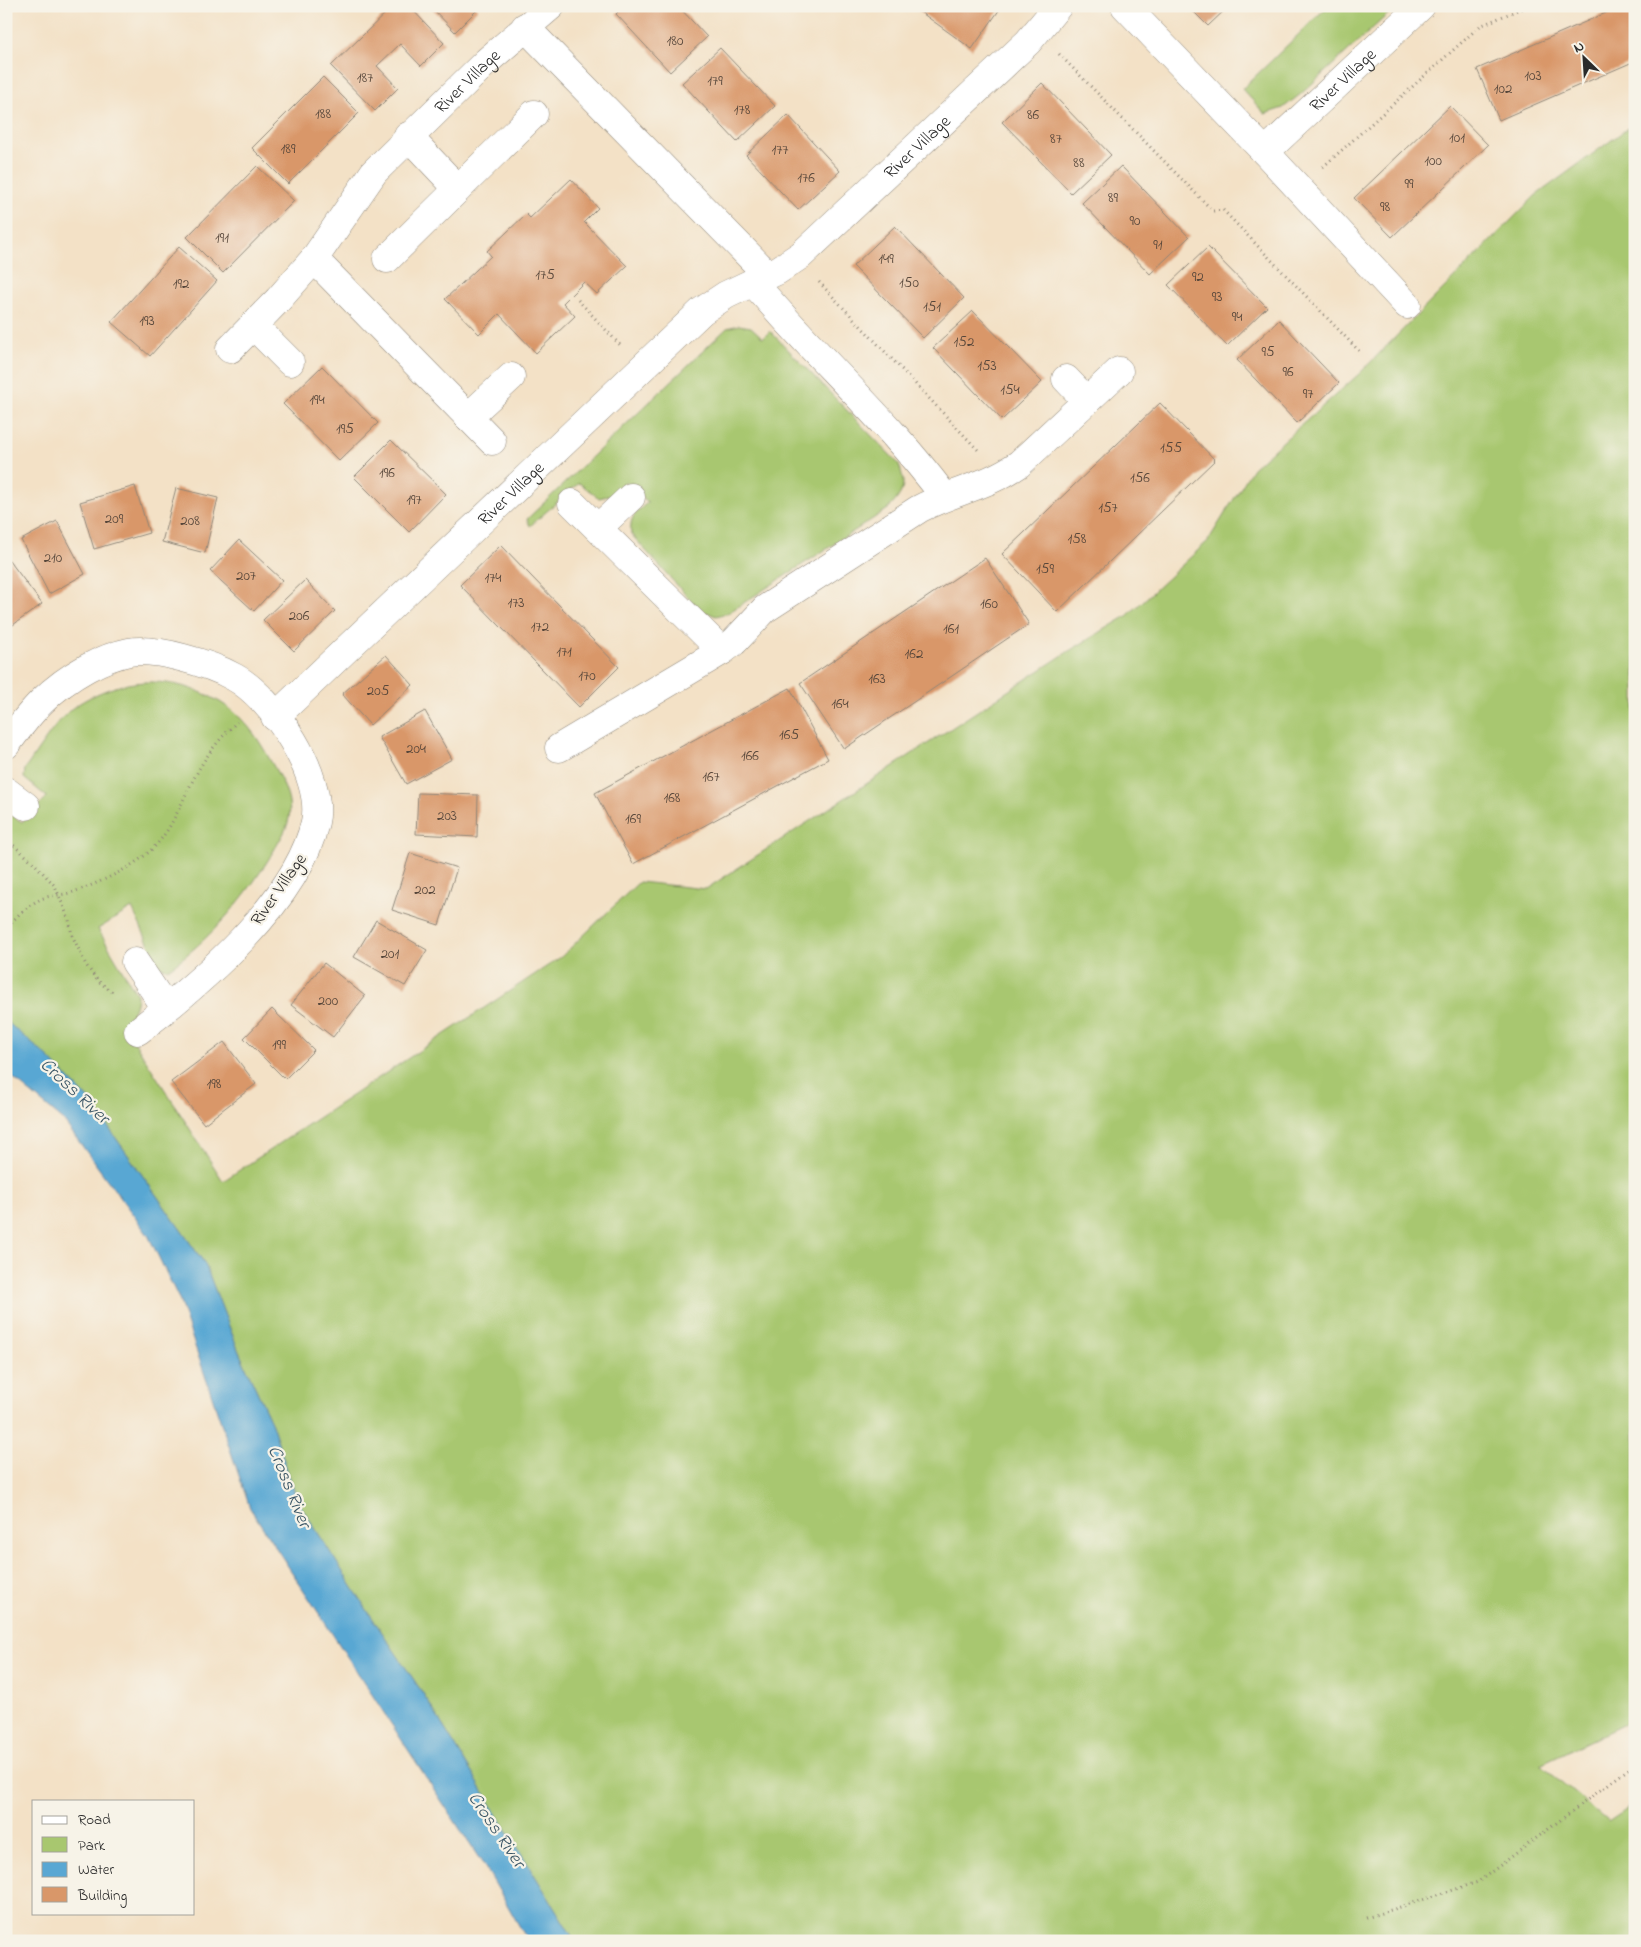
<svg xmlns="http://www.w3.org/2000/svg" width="1641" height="1947" font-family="'Indie Flower',sans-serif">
	<rect width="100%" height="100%" fill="#f7f3e8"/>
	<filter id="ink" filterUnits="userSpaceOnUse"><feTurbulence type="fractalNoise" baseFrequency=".02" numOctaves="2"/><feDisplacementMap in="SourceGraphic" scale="10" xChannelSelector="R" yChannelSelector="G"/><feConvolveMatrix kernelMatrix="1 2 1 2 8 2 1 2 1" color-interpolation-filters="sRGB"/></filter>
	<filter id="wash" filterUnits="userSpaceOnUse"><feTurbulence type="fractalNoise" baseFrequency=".0096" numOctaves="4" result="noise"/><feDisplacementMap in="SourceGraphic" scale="20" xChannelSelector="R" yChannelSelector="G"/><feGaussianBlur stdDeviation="1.12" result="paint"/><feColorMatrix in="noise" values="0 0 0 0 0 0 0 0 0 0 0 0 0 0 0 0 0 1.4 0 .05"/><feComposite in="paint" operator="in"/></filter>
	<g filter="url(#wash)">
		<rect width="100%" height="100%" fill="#f3e1c6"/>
		<path fill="#a8c76f" stroke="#6a794d" d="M1328 6H1397L1302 93 1283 108 1265 114 1242 89Z
			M1635 123V1719L1540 1764 1608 1822 1635 1804V1941H575L424 1695 369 1613 297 1500 272 1424 239 1352 205 1264 89 1100 49 1058 6 1021V812L22 822 47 797 24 778 25 769C39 749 53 726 71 709 79 703 88 698 97 694 138 675 181 679 220 702 242 715 257 736 269 758 279 776 293 797 289 818 287 830 279 841 273 852 247 896 210 940 168 969L159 966 132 908 98 929 137 995C137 1006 132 1017 123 1024L223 1181 561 957 639 882 706 889 1069 651 1127 616 1208 541 1253 468 1359 374 1535 196Z
			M739 325 751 327 763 338 770 331 898 463C907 484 904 493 888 509L728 613 716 616 703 611 691 601 631 534C629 516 636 513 648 502L625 482 612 495 599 498 579 483 530 526 527 519 727 328Z"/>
		<path fill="#59a7d3" stroke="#42697f" d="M6 1021 49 1058 89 1100 205 1264 239 1352 272 1424 297 1500 369 1613 424 1695 575 1941H528L490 1875 250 1508 179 1299 148 1235 63 1120 6 1072Z"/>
		<g id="blocks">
			<path fill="#d99769" d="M393 6H409L444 43 421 66 400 44 377 66 398 88 375 111 331 66Z
				M430 6H476L478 9 455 32Z
				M624 6H678L707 37 670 72 616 14Z
				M912 6H1002L972 49Z
				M1188 6H1229L1208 26Z
				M1622 6H1635V61L1499 120 1477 69Z
				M720 48 775 106 737 142 682 83Z
				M323 77 359 113 288 184 252 148Z
				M1042 83 1111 155 1071 193 1002 122Z
				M1450 106 1488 145 1392 237 1354 198Z
				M788 115 840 171 798 210 746 155Z
				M257 166 294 201 223 273 187 237Z
				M1121 166 1189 237 1150 274 1082 203Z
				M571 179 598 208 584 222 627 266 597 294 584 282 563 303 575 316 536 353 499 314 479 334 445 299 491 256 487 251 526 214 530 218Z
				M895 226 964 298 923 338 853 266Z
				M179 247 217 281 150 356 111 322Z
				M1208 247 1267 307 1227 346 1168 285Z
				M973 311 1042 382 1002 420 933 348Z
				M1279 320 1339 383 1297 423 1237 360Z
				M322 366 378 423 339 461 283 404Z
				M1160 403 1215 460 1057 612 1002 554Z
				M391 440 446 494 409 532 354 477Z
				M135 486 149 533 94 549 80 502Z
				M176 488 218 498 205 553 162 542Z
				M57 521 85 574 49 594 21 540Z
				M239 540 282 580 254 611 210 571Z
				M501 545 619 667 579 707 460 585Z
				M985 558 1029 624 844 749 800 683Z
				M9 560 42 604 6 630V562Z
				M305 580 335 611 294 651 263 620Z
				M386 655 413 685 370 725 342 694Z
				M790 688 828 759 633 864 595 793Z
				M425 711 452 759 406 784 379 737Z
				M418 793 478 795 477 837 416 834Z
				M410 853 457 868 439 925 392 910Z
				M376 920 427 950 405 986 354 957Z
				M324 963 365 996 333 1037 291 1005Z
				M272 1009 314 1050 285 1079 244 1038Z
				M224 1042 256 1084 204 1124 171 1082Z"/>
		</g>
	</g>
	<g filter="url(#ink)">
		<use href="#blocks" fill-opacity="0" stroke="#8f8678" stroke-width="1"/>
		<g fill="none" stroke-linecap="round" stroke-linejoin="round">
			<g stroke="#8f8678" stroke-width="29">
				<g id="minor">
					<path d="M1125 6 1265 152 1407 305"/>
					<path d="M525 27 768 275"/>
					<path d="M408 136 458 189"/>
					<path id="s1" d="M1265 152 1421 6"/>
					<path d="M314 259 492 441"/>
					<path d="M387 259 534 114"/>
					<path d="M753 282C814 355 887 419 944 496"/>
					<path d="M253 325 290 362"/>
					<path id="s2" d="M230 349 278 300 314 259 374 172 487 61 551 6"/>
					<path d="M1066 379 1087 401"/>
					<path d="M468 417 511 377"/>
					<path d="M572 503 722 651"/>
					<path d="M598 528 631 497"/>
					<path id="s3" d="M275 717 702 311 726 295 777 271 801 255 1028 42 1058 6"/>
					<path d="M6 745C31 711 49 689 87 668 100 661 114 655 129 652 155 647 211 664 234 677 273 698 325 777 315 822 298 901 200 983 138 1031"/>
					<path d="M559 748 722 651 734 642 765 609 919 509C953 491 986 487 1019 464L1119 371"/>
					<path d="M6 791 26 806"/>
					<path d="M135 962 166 1008"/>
				</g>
			</g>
			<path stroke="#8f8678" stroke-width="3" stroke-dasharray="1 4" stroke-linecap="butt" d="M1059 54 1213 211 1223 210 1360 352
				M1323 167 1480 26 1527 6
				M819 282 978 450
				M578 300 620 345
				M6 839 32 861 55 886 69 920 72 935 86 965 98 981 115 994
				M6 931C12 919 27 906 39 900 50 894 64 896 76 891 99 883 125 871 144 856 172 835 180 802 197 773 207 754 221 737 237 722
				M1366 1918 1478 1882 1635 1764"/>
			<use href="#minor" stroke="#fff" stroke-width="28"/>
		</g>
	</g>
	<g text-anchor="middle" stroke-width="4.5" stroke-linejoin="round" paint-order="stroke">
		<g font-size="15" fill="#56463a">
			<text x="675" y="45">180</text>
			<text x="1533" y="80">103</text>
			<text x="365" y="82">187</text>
			<text x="715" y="85">179</text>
			<text x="1503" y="93">102</text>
			<text x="742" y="114">178</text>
			<text x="323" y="118">188</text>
			<text x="1033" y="119">86</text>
			<text x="1457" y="142">101</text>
			<text x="1056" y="143">87</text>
			<text x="288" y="153">189</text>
			<text x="780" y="154">177</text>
			<text x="1433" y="165">100</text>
			<text x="1079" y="167">88</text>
			<text x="806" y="182">176</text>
			<text x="1409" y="188">99</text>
			<text x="1113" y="202">89</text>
			<text x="1385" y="211">98</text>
			<text x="1135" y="225">90</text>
			<text x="222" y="242">191</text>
			<text x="1158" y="249">91</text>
			<text x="886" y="263">149</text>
			<text x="545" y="279">175</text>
			<text x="1198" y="281">92</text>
			<text x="909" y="287">150</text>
			<text x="181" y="288">192</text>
			<text x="1217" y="301">93</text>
			<text x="932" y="311">151</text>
			<text x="1237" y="321">94</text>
			<text x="147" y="325">193</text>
			<text x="964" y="346">152</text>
			<text x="1268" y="356">95</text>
			<text x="987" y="370">153</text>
			<text x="1288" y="376">96</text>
			<text x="1010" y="394">154</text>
			<text x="1308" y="398">97</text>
			<text x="317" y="404">194</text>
			<text x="345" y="433">195</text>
			<text x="1171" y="452">155</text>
			<text x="387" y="477">196</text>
			<text x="1140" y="482">156</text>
			<text x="414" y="504">197</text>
			<text x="1108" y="512">157</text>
			<text x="114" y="523">209</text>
			<text x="190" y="525">208</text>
			<text x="1077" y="543">158</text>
			<text x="53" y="562">210</text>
			<text x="1045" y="573">159</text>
			<text x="246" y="580">207</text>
			<text x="493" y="582">174</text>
			<text x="516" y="607">173</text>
			<text x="989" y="608">160</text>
			<text x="299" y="620">206</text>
			<text x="540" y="631">172</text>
			<text x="951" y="633">161</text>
			<text x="564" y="656">171</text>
			<text x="914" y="658">162</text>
			<text x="587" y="680">170</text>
			<text x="877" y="683">163</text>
			<text x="378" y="695">205</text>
			<text x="840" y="708">164</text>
			<text x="789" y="739">165</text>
			<text x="416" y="753">204</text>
			<text x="750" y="760">166</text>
			<text x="711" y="781">167</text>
			<text x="672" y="802">168</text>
			<text x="447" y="820">203</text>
			<text x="633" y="823">169</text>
			<text x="425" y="894">202</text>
			<text x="390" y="958">201</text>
			<text x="328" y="1005">200</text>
			<text x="279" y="1049">199</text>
			<text x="214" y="1088">198</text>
		</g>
		<g font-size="18" fill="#2b2b2b" stroke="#f7f3e8">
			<text dy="6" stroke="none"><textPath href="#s1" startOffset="106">River Village</textPath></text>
			<text dy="6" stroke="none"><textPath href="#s2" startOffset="359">River Village</textPath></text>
			<text dy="6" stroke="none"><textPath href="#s3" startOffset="862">River Village</textPath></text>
			<text dy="6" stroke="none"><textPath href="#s3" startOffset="325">River Village</textPath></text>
			<text transform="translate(278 889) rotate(-55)" y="6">River Village</text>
		</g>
		<g font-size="19" font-style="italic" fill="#3b5666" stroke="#f7f3e8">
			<text transform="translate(76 1090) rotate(43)" y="7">Cross River</text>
			<text transform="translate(291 1486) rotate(68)" y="7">Cross River</text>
			<text transform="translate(498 1829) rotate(56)" y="7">Cross River</text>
		</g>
	</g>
	<rect width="1641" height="1947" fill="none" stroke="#f7f3e8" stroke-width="25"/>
	<rect x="32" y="1800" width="162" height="115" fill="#f7f3e8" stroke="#a5a39c"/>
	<rect x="42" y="1816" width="25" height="8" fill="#ffffff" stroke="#a5a39c"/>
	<text x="78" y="1824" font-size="15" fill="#2b2b2b">Road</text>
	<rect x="42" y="1837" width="25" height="15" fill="#a8c76f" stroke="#a5a39c"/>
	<text x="78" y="1850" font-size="15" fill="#2b2b2b">Park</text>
	<rect x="42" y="1862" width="25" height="15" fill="#59a7d3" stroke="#a5a39c"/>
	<text x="78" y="1874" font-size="15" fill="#2b2b2b">Water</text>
	<rect x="42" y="1887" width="25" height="15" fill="#d99769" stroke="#a5a39c"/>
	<text x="78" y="1900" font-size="15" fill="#2b2b2b">Building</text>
	<g transform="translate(1584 58) rotate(335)" stroke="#f7f3e8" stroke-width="4" paint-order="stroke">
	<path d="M0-4L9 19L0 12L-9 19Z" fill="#2b2b2b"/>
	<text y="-8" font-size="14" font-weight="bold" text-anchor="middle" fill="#2b2b2b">N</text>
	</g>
</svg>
